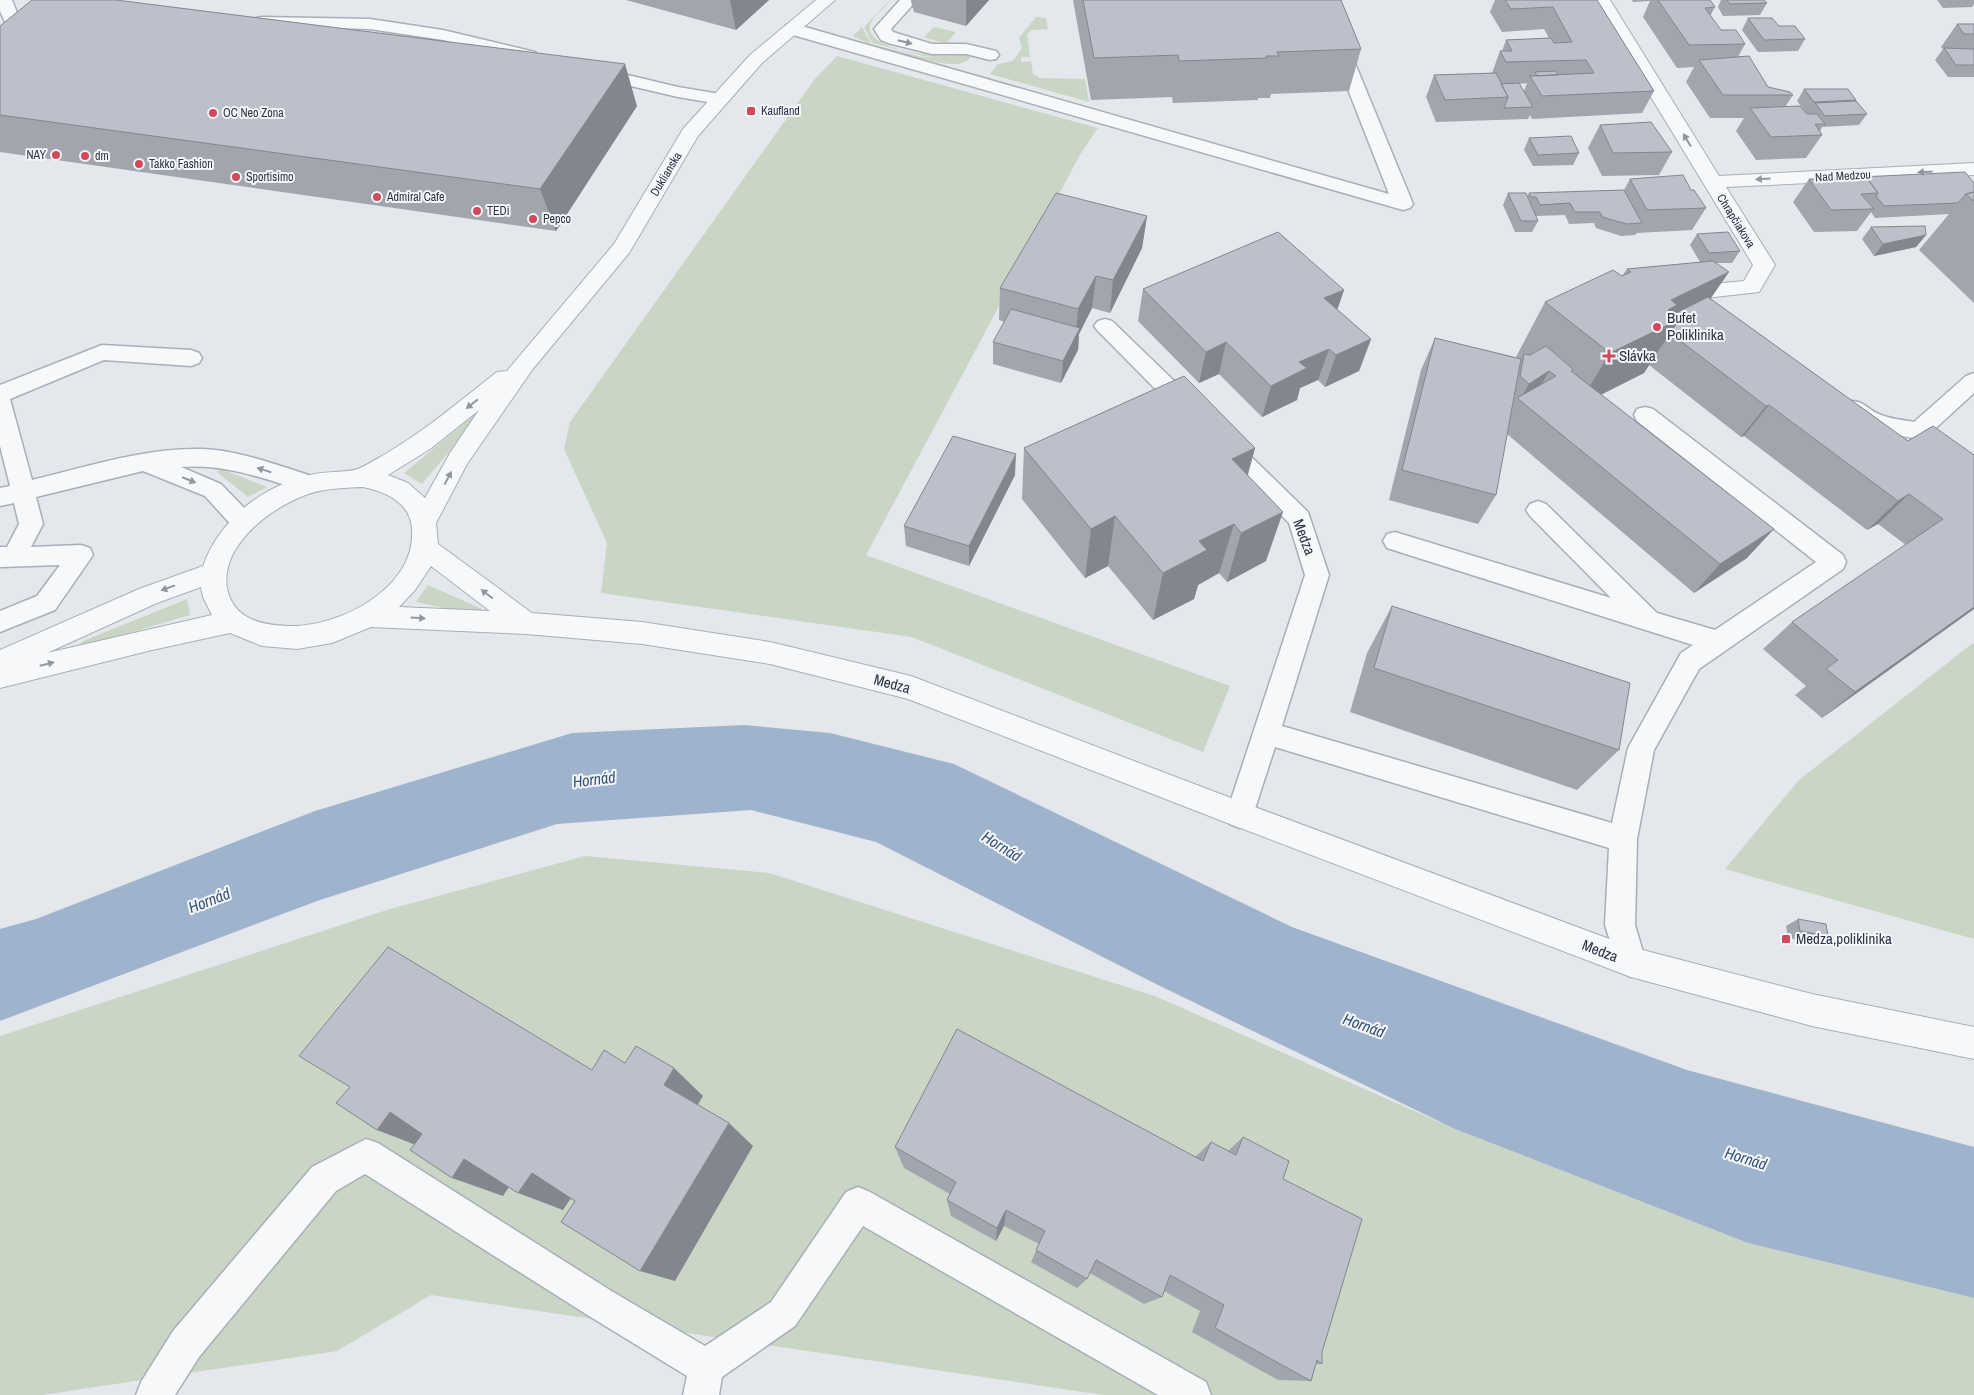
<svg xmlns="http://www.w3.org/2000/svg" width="1974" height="1395" font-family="'Archivo Narrow',sans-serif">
	<rect width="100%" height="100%" fill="#e4e7ec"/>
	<path fill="#c9d6c5" d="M890 0C888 7 872 15 870 26 866 44 909 53 923 54 939 54 954 51 969 55L970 58C965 63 959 64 952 64 935 64 867 45 853 36L862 27 871 44 922 57 960 55 923 56 872 43 864 27Z
		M1036 17 1046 18 1048 29 1032 30 1027 34 1030 57H1021V62L1031 61 1033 74 1040 78 1085 79 1089 102 990 74 998 64 1013 61 1022 48 1019 38Z
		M934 27 956 32 946 44 924 37Z
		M837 56 1098 128 1081 153 866 555 1230 686 1203 752 912 637 601 593 607 543 564 449 570 422 814 80Z
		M474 415H480L422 484 404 473Z
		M221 469 267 487 248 497 217 472Z
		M428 585 482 609 478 615 416 602Z
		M187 599 190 615 82 647 81 642Z
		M1974 642V939L1725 869 1799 780Z
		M585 856 769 873 1155 996 1455 1129 1748 1243 1974 1298V1395H1103L431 1295 337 1351 42 1395H0V1036L390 909Z"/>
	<path fill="#9fb4cc" d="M744 725 830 733 954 764 1292 927 1687 1070 1974 1147V1298L1748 1243 1455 1129 1158 985 876 842 751 810 557 824 317 901 0 1021V929L36 919 315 811 572 733Z"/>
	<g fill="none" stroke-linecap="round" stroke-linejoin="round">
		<g stroke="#a9aeb7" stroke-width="3">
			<path id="lane" d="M0 0H12L22 25 20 29H8L0 11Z
				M900 0H917L891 29 893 32 932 44H966L996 51 999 55 996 59 990 60 966 54H932L888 43 881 40 874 29Z
				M1313 0H1329L1413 204 1410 208 1403 210 1396 208 786 33 784 29 786 25H798L1389 194Z
				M262 17 370 19 443 30 535 52 538 56 535 60 529 61 443 40 370 29 256 26 254 22 256 18Z
				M594 67 678 87 726 95 729 99 726 103 720 104 678 97 588 76 585 72 588 68Z
				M1105 319 1112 321 1198 404 1201 410 1198 416 1190 418 1182 416 1098 331 1094 326 1098 321Z
				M102 345 191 350 199 353 202 358 199 363 191 366 104 360 10 399 32 480C86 467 143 448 200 449 236 449 283 467 318 478L322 484 318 490 310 493C268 480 226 463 181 467L221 484 251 515 255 522 251 529 243 531 235 529 205 496 143 471 36 497 43 524 31 547 81 545 90 548 93 555 55 610 0 632V611L37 596 60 565 0 567V547H7L19 524 14 503 0 506V488L10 486 0 446V385Z
				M1974 373V393L1926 437 1918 439C1895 434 1854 430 1841 408L1844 402C1862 397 1867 410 1881 415 1891 419 1903 420 1914 422L1966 376Z
				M1645 407 1653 409 1843 555 1846 562 1843 569 1699 669 1654 750 1637 839 1635 925 1646 962 1642 972 1631 977 1620 972 1605 925 1609 848 1275 747 1250 824 1240 828 1230 824 1226 815 1305 575 1289 523 1217 451 1214 445 1217 439 1225 437 1233 439 1308 512 1329 575 1282 726 1612 823 1628 748 1681 653 1693 645 1387 548 1383 541 1387 534 1395 532 1611 598 1530 516 1526 510 1530 504 1538 501 1546 504 1657 613 1715 630 1816 562 1637 421 1634 415 1637 409Z
				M366 1139 378 1143 613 1292 705 1346 771 1302 846 1192 858 1187 870 1192 1206 1382 1211 1395H1158L863 1226 795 1326 722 1377 719 1395H683L687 1376 589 1316 365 1174 336 1191 199 1357 175 1395H136L141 1382 173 1331 312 1167Z"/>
		</g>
		<g stroke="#a9aeb7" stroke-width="2">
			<path id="street" d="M816 0H835L762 63 698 136 629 253 532 370 467 464 436 523 438 544 532 613 642 622 770 642 911 676 1244 803 1631 947 1812 994 1974 1027V1059L1812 1026 1631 977 1230 824 908 699 770 664 642 644 526 634 371 627 332 643 297 649 262 646 230 633 152 650 0 688V650L139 589 203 566C221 517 265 484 315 474 328 471 350 473 360 468 369 464 378 458 387 453 426 430 461 400 497 372L507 371 614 244 683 129 750 55ZM479 410 450 453 425 498 408 483 388 475 430 449ZM363 487C387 492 411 503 412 530 416 588 339 628 288 626 261 625 233 619 227 588 225 576 228 563 234 552 249 526 276 507 303 496 322 488 343 488 363 487ZM431 566 490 611 399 607 415 590ZM201 587 203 597 212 615 47 653 157 603Z
				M1592 0H1610L1719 176 1974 163V175L1726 187 1775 265 1759 292 1679 301 1671 299 1668 294 1671 289 1679 287 1744 281 1753 265Z"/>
		</g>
		<use href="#lane" fill="#f7f8fa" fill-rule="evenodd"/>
		<use href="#street" fill="#f7f8fa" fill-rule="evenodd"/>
	</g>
	<path fill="#a1a5ae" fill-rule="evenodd" d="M626 0H769L736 30Z
		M911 0H989L966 26 914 12 913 8 912 7Z
		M1073 0H1341L1361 49 1349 91 1271 94 1270 98H1258V100L1173 103 1172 97 1091 100Z
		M1495 0H1597L1654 91 1642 113 1532 119 1530 115 1528 119 1436 122 1426 97 1434 75 1492 73 1500 51H1502L1506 40 1549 38 1544 29 1502 32 1490 12ZM1527 83 1524 91 1519 84Z
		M1632 0H1710L1715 7 1710 16 1721 30 1745 44 1738 57 1768 87 1793 95 1785 107 1807 114 1808 113H1806L1797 101 1804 89 1856 100 1855 101 1867 114 1859 125 1822 127 1820 132 1822 135 1806 158 1756 160 1736 131 1744 118H1710L1686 82 1694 67 1677 68 1643 17 1650 1 1633 2Z
		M1721 0H1764L1767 3 1760 15 1723 16 1718 7Z
		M1937 0H1974V4L1972 7 1943 8Z
		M1748 18 1779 26 1805 39 1798 51 1758 52 1742 30Z
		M1957 24H1974V77H1948L1935 60 1943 49 1941 47Z
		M0 26 637 106 556 231 0 152Z
		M1600 125 1672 152 1659 175 1602 176 1588 148Z
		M1529 138 1579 153 1573 165 1533 166 1524 150Z
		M1861 177 1974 183V303L1919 250 1949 214 1875 218 1871 212 1857 231 1814 232 1793 202 1809 179 1860 178Z
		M1630 179 1691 190 1706 208 1692 230 1637 233 1635 235 1621 236 1596 228 1594 223 1569 224 1565 215 1536 216 1538 221 1532 232H1515L1503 205 1508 193 1527 197 1529 193 1624 190Z
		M1147 216 1142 248 1110 313 1092 308 1079 334 1078 350 1061 383 993 364V342L1005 322 999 320 1000 288Z
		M1871 227 1926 235 1916 247 1874 256 1862 239Z
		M1697 234 1740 251 1732 263H1716L1711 299 1908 441 1933 426 1974 609 1822 718 1795 695 1806 686 1763 649 1792 622 1906 545 1878 524 1867 530 1744 436 1741 437 1649 365 1644 373 1601 394 1747 558 1694 593 1507 434 1496 495 1478 524 1389 500 1421 370 1435 338 1518 358 1516 357 1545 302 1622 276 1627 269 1700 262 1690 245Z
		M1143 289 1344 290 1337 309 1371 339 1359 371 1325 387 1318 380 1300 388 1297 400 1262 417 1219 374 1199 383 1138 321Z
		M1024 448H1255L1248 475 1266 561 1227 582 1219 573 1198 585 1194 599 1153 620 1108 566 1085 578 1022 499Z
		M1015 475 969 566 906 546 904 526Z
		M1392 606 1619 750 1577 790 1350 712 1367 653Z
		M1798 919 1828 936 1815 943 1788 938 1786 926Z
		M1243 1137 1283 1179 1322 1352V1364H1316L1311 1381 1278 1380 1192 1332 1200 1311 1164 1291 1162 1297 1144 1304 1090 1273 1087 1279 1077 1288 1031 1262 1039 1244 1004 1226 996 1241 951 1216 947 1200 950 1194 904 1168 895 1147 1195 1157 1211 1142 1228 1151Z"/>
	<path fill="#83868d" d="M730 0H769L736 30Z
		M966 0H989L966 26Z
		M625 64 637 106 556 231 540 189Z
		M1147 216 1142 248 1110 313 1113 280Z
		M1926 235 1916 247 1874 256 1883 244Z
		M1729 272 1691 327 1670 333 1644 373 1577 407 1610 353 1671 300Z
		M1096 276 1092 308 1079 334 1078 350 1061 383 1063 361 1076 335 1078 309Z
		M1344 290 1333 322 1324 298Z
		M1371 339 1359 371 1325 387 1336 355Z
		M1226 342 1219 374 1199 383 1206 352Z
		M1329 349 1318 380 1300 388 1297 400 1262 417 1271 386 1299 362Z
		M1549 371 1532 402 1520 400 1529 384Z
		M1769 405 1744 436 1741 437 1766 406Z
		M1255 448 1240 500 1232 459Z
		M1016 454 1015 475 969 566V546Z
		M1909 494 1878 524 1867 530 1898 501Z
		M1283 512 1266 561 1227 582 1241 533Z
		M1115 516 1108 566 1085 578 1091 529Z
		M1234 524 1219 573 1198 585 1194 599 1153 620 1163 573 1199 541Z
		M1774 529 1747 558 1694 593 1720 564Z
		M1974 607V609L1822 718 1855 692Z
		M674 1068 703 1096 694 1111 664 1085Z
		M390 1112 446 1136 434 1152 377 1130Z
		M729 1123 753 1146 675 1281 640 1271Z
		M464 1159 514 1179 503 1196 452 1178Z
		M532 1173 575 1192 563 1210 518 1193Z
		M1006 1210 1004 1226 996 1241 997 1228Z"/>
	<path fill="#bbc0ca" stroke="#83868d" d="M32 0H116L625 64 540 189 0 115V26Z
		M1083 0H1341L1361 49 1277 52 1279 56H1266L1267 58 1179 61 1178 55 1094 58Z
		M1505 0H1597L1654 91 1542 96 1530 76 1594 73 1586 60 1506 62 1500 51H1512L1506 40 1551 38 1554 43 1572 42 1553 7 1511 9Z
		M1658 0H1710L1715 7 1705 8 1721 30H1736L1745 44 1689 45Z
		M1727 0H1764L1767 3 1730 4Z
		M1748 18H1772L1779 26H1795L1805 39 1764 40Z
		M1957 24H1974V34H1964Z
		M1944 48 1974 49V65H1956Z
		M1749 56 1768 87 1790 92 1793 95H1723L1699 60Z
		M1556 71 1558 75 1537 76 1535 72Z
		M1496 73 1508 97 1445 100 1434 75Z
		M1519 83 1533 107 1504 108 1508 97 1501 84Z
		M1804 89H1848L1856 100 1814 102Z
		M1856 101 1867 114 1825 116 1815 103Z
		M1800 106 1807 114H1817L1825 124H1815L1822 135 1771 137 1750 108Z
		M1651 122 1672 152 1613 153 1600 125Z
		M1571 136 1579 153 1538 155 1529 138Z
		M1965 172 1974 183V192L1966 194 1958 203 1884 206 1876 196 1878 193 1867 178H1862L1861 177Z
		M1683 175 1691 190H1694L1706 208 1647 210 1630 179Z
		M1867 178 1878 193 1861 194 1874 209 1831 210 1809 179Z
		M1624 190 1642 223 1627 224 1602 217 1600 212H1575L1570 203 1540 205 1536 197H1531L1529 193Z
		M1974 192V201L1966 194Z
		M1056 193 1147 216 1113 280 1096 276 1078 309 1000 288Z
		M1508 193H1526L1538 221H1521Z
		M1925 226 1926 235 1883 244 1871 227Z
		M1278 232 1344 290 1324 298 1371 339 1336 355 1329 349 1299 362 1307 368 1271 386 1226 342 1206 352 1143 289Z
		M1728 232 1740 251 1709 253 1697 234Z
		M1713 261 1729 272 1671 300 1677 305 1668 310 1680 319 1610 353 1545 302 1613 270 1622 276 1631 272 1627 269Z
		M1708 297 1908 441 1933 426 1974 455V607L1855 692 1826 669 1838 660 1792 622 1943 519 1909 494 1898 501 1769 405 1766 406 1670 333 1680 319 1674 314Z
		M1011 309 1080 328 1063 361 993 342Z
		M1435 338 1521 359 1496 495 1402 470Z
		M1546 346 1573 369 1571 371 1774 529 1720 564 1517 398 1556 376 1549 371 1529 384 1520 376 1524 354 1530 355Z
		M1184 376 1255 448 1232 459 1283 512 1241 533 1234 524 1199 541 1207 550 1163 573 1115 516 1091 529 1024 448Z
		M953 436 1016 454 969 546 904 526Z
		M1392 606 1630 683 1619 750 1374 668Z
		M1798 919 1826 924 1828 936 1800 931Z
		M388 947 592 1070 604 1050 625 1063 636 1046 674 1068 664 1085 729 1123 640 1271 561 1222 575 1201 532 1173 518 1193 464 1159 452 1178 410 1150 422 1134 390 1112 377 1130 336 1103 350 1087 299 1056Z
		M957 1029 1203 1161 1211 1142 1236 1155 1243 1137 1289 1161 1283 1179 1362 1219 1322 1352V1364L1317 1360 1311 1381 1215 1328 1224 1305 1170 1275 1162 1297 1096 1260 1087 1279 1036 1250 1045 1231 1006 1210 997 1228 947 1200 956 1182 895 1147Z"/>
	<defs><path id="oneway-solid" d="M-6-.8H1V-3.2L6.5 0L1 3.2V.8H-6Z" transform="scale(1.25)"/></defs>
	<g fill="#9196a0">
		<use href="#oneway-solid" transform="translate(905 42) rotate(14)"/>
		<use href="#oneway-solid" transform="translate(1687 140) rotate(-121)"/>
		<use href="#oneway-solid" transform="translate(1925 172) rotate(177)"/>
		<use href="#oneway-solid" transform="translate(1763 179) rotate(177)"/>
		<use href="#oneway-solid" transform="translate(472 404) rotate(142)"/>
		<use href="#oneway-solid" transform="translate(264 470) rotate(-163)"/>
		<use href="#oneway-solid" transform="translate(448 478) rotate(-62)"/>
		<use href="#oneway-solid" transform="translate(189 480) rotate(22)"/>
		<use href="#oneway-solid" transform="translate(168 588) rotate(160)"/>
		<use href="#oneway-solid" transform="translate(487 594) rotate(-143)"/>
		<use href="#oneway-solid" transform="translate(418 618) rotate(3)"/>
		<use href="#oneway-solid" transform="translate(47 664) rotate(-14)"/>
	</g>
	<g fill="#d1495b" stroke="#f4f6f9" stroke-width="2">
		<rect x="746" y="106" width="10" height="10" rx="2.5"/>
		<circle cx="213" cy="113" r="5"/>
		<circle cx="56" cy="155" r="5"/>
		<circle cx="85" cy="156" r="5"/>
		<circle cx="139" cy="164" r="5"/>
		<circle cx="236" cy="177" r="5"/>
		<circle cx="377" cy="197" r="5"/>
		<circle cx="477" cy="211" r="5"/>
		<circle cx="533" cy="219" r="5"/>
		<circle cx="1657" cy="327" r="5"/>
		<path d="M1606.5 348.5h5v5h5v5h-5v5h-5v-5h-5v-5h5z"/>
		<rect x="1781" y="934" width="10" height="10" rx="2.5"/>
	</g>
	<g text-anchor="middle" stroke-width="4" stroke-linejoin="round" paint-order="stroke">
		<g font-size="12" fill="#2b3445" stroke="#f4f6f9" text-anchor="start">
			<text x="761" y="115">Kaufland</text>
			<text x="223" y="117">OC Neo Zona</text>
			<text x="46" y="159" text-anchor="end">NAY</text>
			<text x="95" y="160">dm</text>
			<text x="149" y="168">Takko Fashion</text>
			<text x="246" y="181">Sportisimo</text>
			<text x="387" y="201">Admiral Cafe</text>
			<text x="487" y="215">TEDi</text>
			<text x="543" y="223">Pepco</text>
		</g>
		<g font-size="12" fill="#2b3445" stroke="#f4f6f9">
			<text transform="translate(666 174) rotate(-59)" y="4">Duklianska</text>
			<text transform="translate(1843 176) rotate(-3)" y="4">Nad Medzou</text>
			<text transform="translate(1736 221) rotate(58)" y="4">Chrapčiakova</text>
		</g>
		<g font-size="15" fill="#2b3445" stroke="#f4f6f9" text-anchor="start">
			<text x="1667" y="323">Bufet<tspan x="1667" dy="17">Poliklinika</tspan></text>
			<text x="1619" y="361">Slávka</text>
			<text x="1796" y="944">Medza,poliklinika</text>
		</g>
		<g font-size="15" fill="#2b3445" stroke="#f4f6f9">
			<text transform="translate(1304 537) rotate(69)" y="5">Medza</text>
			<text transform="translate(892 684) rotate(15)" y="5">Medza</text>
			<text transform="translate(1600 951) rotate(21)" y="5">Medza</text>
		</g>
		<g font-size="16" font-style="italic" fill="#34527a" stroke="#f4f6f9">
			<text transform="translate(594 779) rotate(-7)" y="6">Hornád</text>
			<text transform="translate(1002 846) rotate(32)" y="6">Hornád</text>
			<text transform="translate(209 900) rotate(-21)" y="6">Hornád</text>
			<text transform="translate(1364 1025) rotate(20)" y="6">Hornád</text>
			<text transform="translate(1746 1158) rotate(17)" y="6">Hornád</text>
		</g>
	</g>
</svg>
